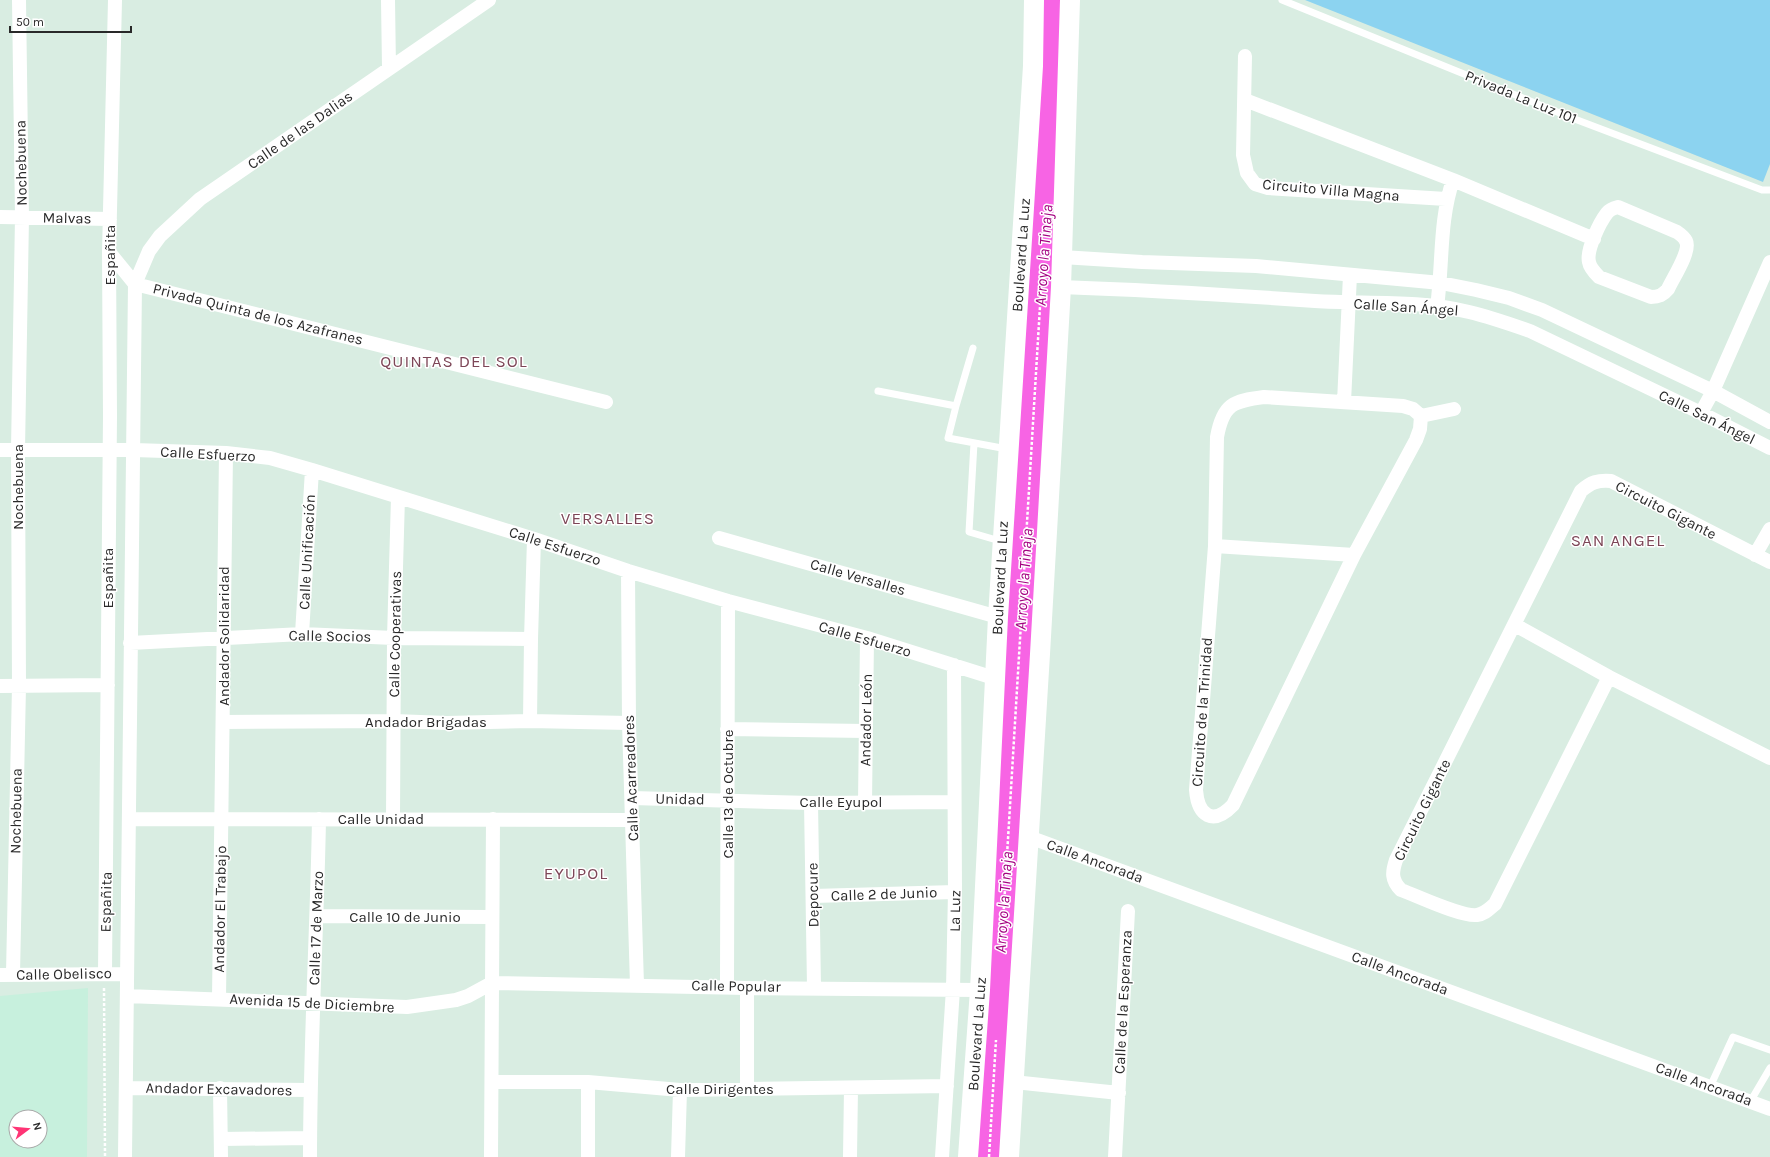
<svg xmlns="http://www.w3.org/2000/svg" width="1770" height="1157" font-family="Karla,sans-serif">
	<rect width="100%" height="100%" fill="#d9ede2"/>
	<path fill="#c7f0dd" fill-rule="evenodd" d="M88 988 87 1157H0V996ZM16 1117H40V1141H16Z"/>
	<path fill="#8cd3f0" d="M1305 0H1770V164L1763 182Z"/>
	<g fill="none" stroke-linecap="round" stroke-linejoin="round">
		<path stroke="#f764e4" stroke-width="29" d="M987 1157 1053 84 1055 0"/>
		<path stroke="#fff" stroke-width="2.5" stroke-dasharray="3 2" stroke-linecap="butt" d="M1002 939 1042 273
			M104 988 105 1157
			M989 1157 996 1040"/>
		<path stroke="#fff" stroke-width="7" d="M1282 0 1572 118 1762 190H1770
			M878 391 956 406 973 348
			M956 406 948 438 1007 449
			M974 443 969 532 1000 541
			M1710 1087 1733 1037 1770 1050
			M1750 1102 1770 1068"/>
		<path stroke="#fff" stroke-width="14" d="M388 0 389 68
			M1245 56 1243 155 1247 173 1255 184 1268 188 1446 199
			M1245 100 1453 180 1594 239
			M1618 207 1677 232C1680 234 1684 237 1686 241 1691 251 1673 278 1668 289 1663 295 1659 297 1651 297L1599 277C1595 273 1590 268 1589 262 1586 250 1600 222 1607 213 1610 209 1614 208 1618 207Z
			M0 217 110 219
			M109 252 135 284 606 402
			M1062 257 1142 262 1256 266 1441 283 1476 290 1509 298 1542 310 1713 391 1770 422
			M1061 287C1146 290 1230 295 1315 301 1365 304 1420 300 1469 312 1490 317 1510 324 1530 331L1701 413 1770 448
			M1437 307C1443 264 1439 221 1453 180
			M1264 397 1403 406 1413 409 1421 416 1420 429 1416 440 1354 555 1233 805C1213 826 1198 816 1196 790L1215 546 1217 437C1223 404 1233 401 1264 397Z
			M1344 402 1350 275
			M1701 413 1713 391 1770 262
			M1421 416 1454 409
			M0 450H134L226 453 270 458 312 470 534 539 628 571 728 601 867 638 994 678
			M719 538 998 617
			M1215 546 1354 555
			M1755 555 1770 529
			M628 571 629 723 637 985
			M1515 625 1609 677 1770 758
			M302 634 312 470
			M130 643 302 634 394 638 531 639
			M1609 677 1495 904C1489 909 1485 914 1477 915 1461 917 1418 896 1401 890 1391 880 1392 872 1396 860L1581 491C1591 482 1598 480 1611 481L1770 562
			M0 686 108 685
			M530 721 531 639 534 539
			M223 722 394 721 447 723 530 721 629 723
			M727 729 866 731
			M632 798 811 803 954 802
			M811 803 814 987
			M865 803 867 638
			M129 819 633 820
			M393 819 394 638 398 497
			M1029 837 1770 1109
			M813 896 955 892
			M317 916 492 917
			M105 973 110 416 109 252 115 0
			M13 974 19 686 18 450 22 217 19 0
			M0 975 127 974
			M727 987 728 601
			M127 996 407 1007 456 1000 468 996 492 983 747 988 980 990
			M219 999C221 817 223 635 226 453
			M492 1082H588L680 1090 947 1086
			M1014 1082 1119 1093
			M127 1088 310 1090
			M220 1088 221 1157
			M747 1089V988
			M221 1139 310 1138
			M125 1157 135 284 149 251 160 236 200 199 489 0
			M310 1157C310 1044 317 932 319 819
			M491 1157 493 819
			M588 1157V1082
			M678 1157 680 1090
			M850 1157 851 1088
			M942 1157 953 989 955 892 954 665
			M1115 1157 1128 911"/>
		<path stroke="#fff" stroke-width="20" d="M968 1157 980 990 998 617 1033 66 1034 0
			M1009 1157 1040 654 1061 287 1070 0"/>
	</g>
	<g text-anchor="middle" stroke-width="3" stroke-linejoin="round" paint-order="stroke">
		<g font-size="15" fill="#292929" stroke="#fff">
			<text transform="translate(1521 97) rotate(22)" y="5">Privada La Luz 101</text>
			<text transform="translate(300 130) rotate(-35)" y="5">Calle de las Dalias</text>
			<text transform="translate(21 163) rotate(-91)" y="5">Nochebuena</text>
			<text transform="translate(1331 190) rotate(5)" y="5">Circuito Villa Magna</text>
			<text transform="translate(67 218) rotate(1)" y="5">Malvas</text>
			<text transform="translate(110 255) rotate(-90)" y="5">Españita</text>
			<text transform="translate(1021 255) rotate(-86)" y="5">Boulevard La Luz</text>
			<text transform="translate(1406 307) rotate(4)" y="5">Calle San Ángel</text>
			<text transform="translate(258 314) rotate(14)" y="5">Privada Quinta de los Azafranes</text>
			<text transform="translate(1707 417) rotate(26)" y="5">Calle San Ángel</text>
			<text transform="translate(208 454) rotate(3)" y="5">Calle Esfuerzo</text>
			<text transform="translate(18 487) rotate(-90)" y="5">Nochebuena</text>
			<text transform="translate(1666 510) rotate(27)" y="5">Circuito Gigante</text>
			<text transform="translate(555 546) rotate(18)" y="5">Calle Esfuerzo</text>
			<text transform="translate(307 552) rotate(-87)" y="5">Calle Unificación</text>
			<text transform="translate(858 577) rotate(16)" y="5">Calle Versalles</text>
			<text transform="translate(108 578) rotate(-90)" y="5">Españita</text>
			<text transform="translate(1000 578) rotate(-87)" y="5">Boulevard La Luz</text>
			<text transform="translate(395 634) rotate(-89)" y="5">Calle Cooperativas</text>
			<text transform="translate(224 636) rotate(-90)" y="5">Andador Solidaridad</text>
			<text transform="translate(330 636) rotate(1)" y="5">Calle Socios</text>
			<text transform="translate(865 639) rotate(16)" y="5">Calle Esfuerzo</text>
			<text transform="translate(1202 712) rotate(-86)" y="5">Circuito de la Trinidad</text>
			<text transform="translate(866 720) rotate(-89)" y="5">Andador León</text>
			<text x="426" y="727">Andador Brigadas</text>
			<text transform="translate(631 778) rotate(-92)" y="5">Calle Acarreadores</text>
			<text transform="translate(728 794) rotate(-90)" y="5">Calle 13 de Octubre</text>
			<text transform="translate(680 799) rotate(1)" y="5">Unidad</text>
			<text x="841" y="807">Calle Eyupol</text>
			<text transform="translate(1422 810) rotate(-64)" y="5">Circuito Gigante</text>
			<text transform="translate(16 811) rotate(-89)" y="5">Nochebuena</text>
			<text x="381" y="824">Calle Unidad</text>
			<text transform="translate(1095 861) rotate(20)" y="5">Calle Ancorada</text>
			<text transform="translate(884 894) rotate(-2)" y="5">Calle 2 de Junio</text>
			<text transform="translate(813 895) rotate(-91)" y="5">Depocure</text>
			<text transform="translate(106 902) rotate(-89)" y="5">Españita</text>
			<text transform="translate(220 909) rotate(-89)" y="5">Andador El Trabajo</text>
			<text transform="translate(955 911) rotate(-89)" y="5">La Luz</text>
			<text x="405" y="922">Calle 10 de Junio</text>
			<text transform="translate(316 928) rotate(-88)" y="5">Calle 17 de Marzo</text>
			<text transform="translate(1400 973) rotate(20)" y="5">Calle Ancorada</text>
			<text transform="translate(64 974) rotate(-1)" y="5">Calle Obelisco</text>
			<text transform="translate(736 986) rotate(1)" y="5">Calle Popular</text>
			<text transform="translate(1123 1002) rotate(-87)" y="5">Calle de la Esperanza</text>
			<text transform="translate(312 1003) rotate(3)" y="5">Avenida 15 de Diciembre</text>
			<text transform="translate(977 1034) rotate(-86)" y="5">Boulevard La Luz</text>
			<text transform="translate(1704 1084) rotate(20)" y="5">Calle Ancorada</text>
			<text transform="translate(219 1089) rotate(1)" y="5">Andador Excavadores</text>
			<text x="720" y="1094">Calle Dirigentes</text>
		</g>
		<g font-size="16" font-style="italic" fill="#a30381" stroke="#fff">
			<text transform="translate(1043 255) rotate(-86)" y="6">Arroyo la Tinaja</text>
			<text transform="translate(1023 579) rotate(-86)" y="6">Arroyo la Tinaja</text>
			<text transform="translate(1003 902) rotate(-86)" y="6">Arroyo la Tinaja</text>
		</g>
		<g font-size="17" letter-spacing="1" fill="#7d4657" stroke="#fff">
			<text x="454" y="367">QUINTAS DEL SOL</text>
			<text x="608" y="524">VERSALLES</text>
			<text x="1618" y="546">SAN ANGEL</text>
			<text x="576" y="879">EYUPOL</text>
		</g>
	</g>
	<g transform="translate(28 1129) rotate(74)"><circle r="19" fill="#ffffff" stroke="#a9a9a9"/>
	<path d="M0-3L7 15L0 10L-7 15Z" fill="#ff3475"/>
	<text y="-6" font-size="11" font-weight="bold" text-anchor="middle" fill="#292929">N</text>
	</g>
	<path d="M10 26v6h121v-6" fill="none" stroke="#292929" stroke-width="2"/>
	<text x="16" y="26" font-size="12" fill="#292929" stroke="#ffffff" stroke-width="3" paint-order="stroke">50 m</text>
</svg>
